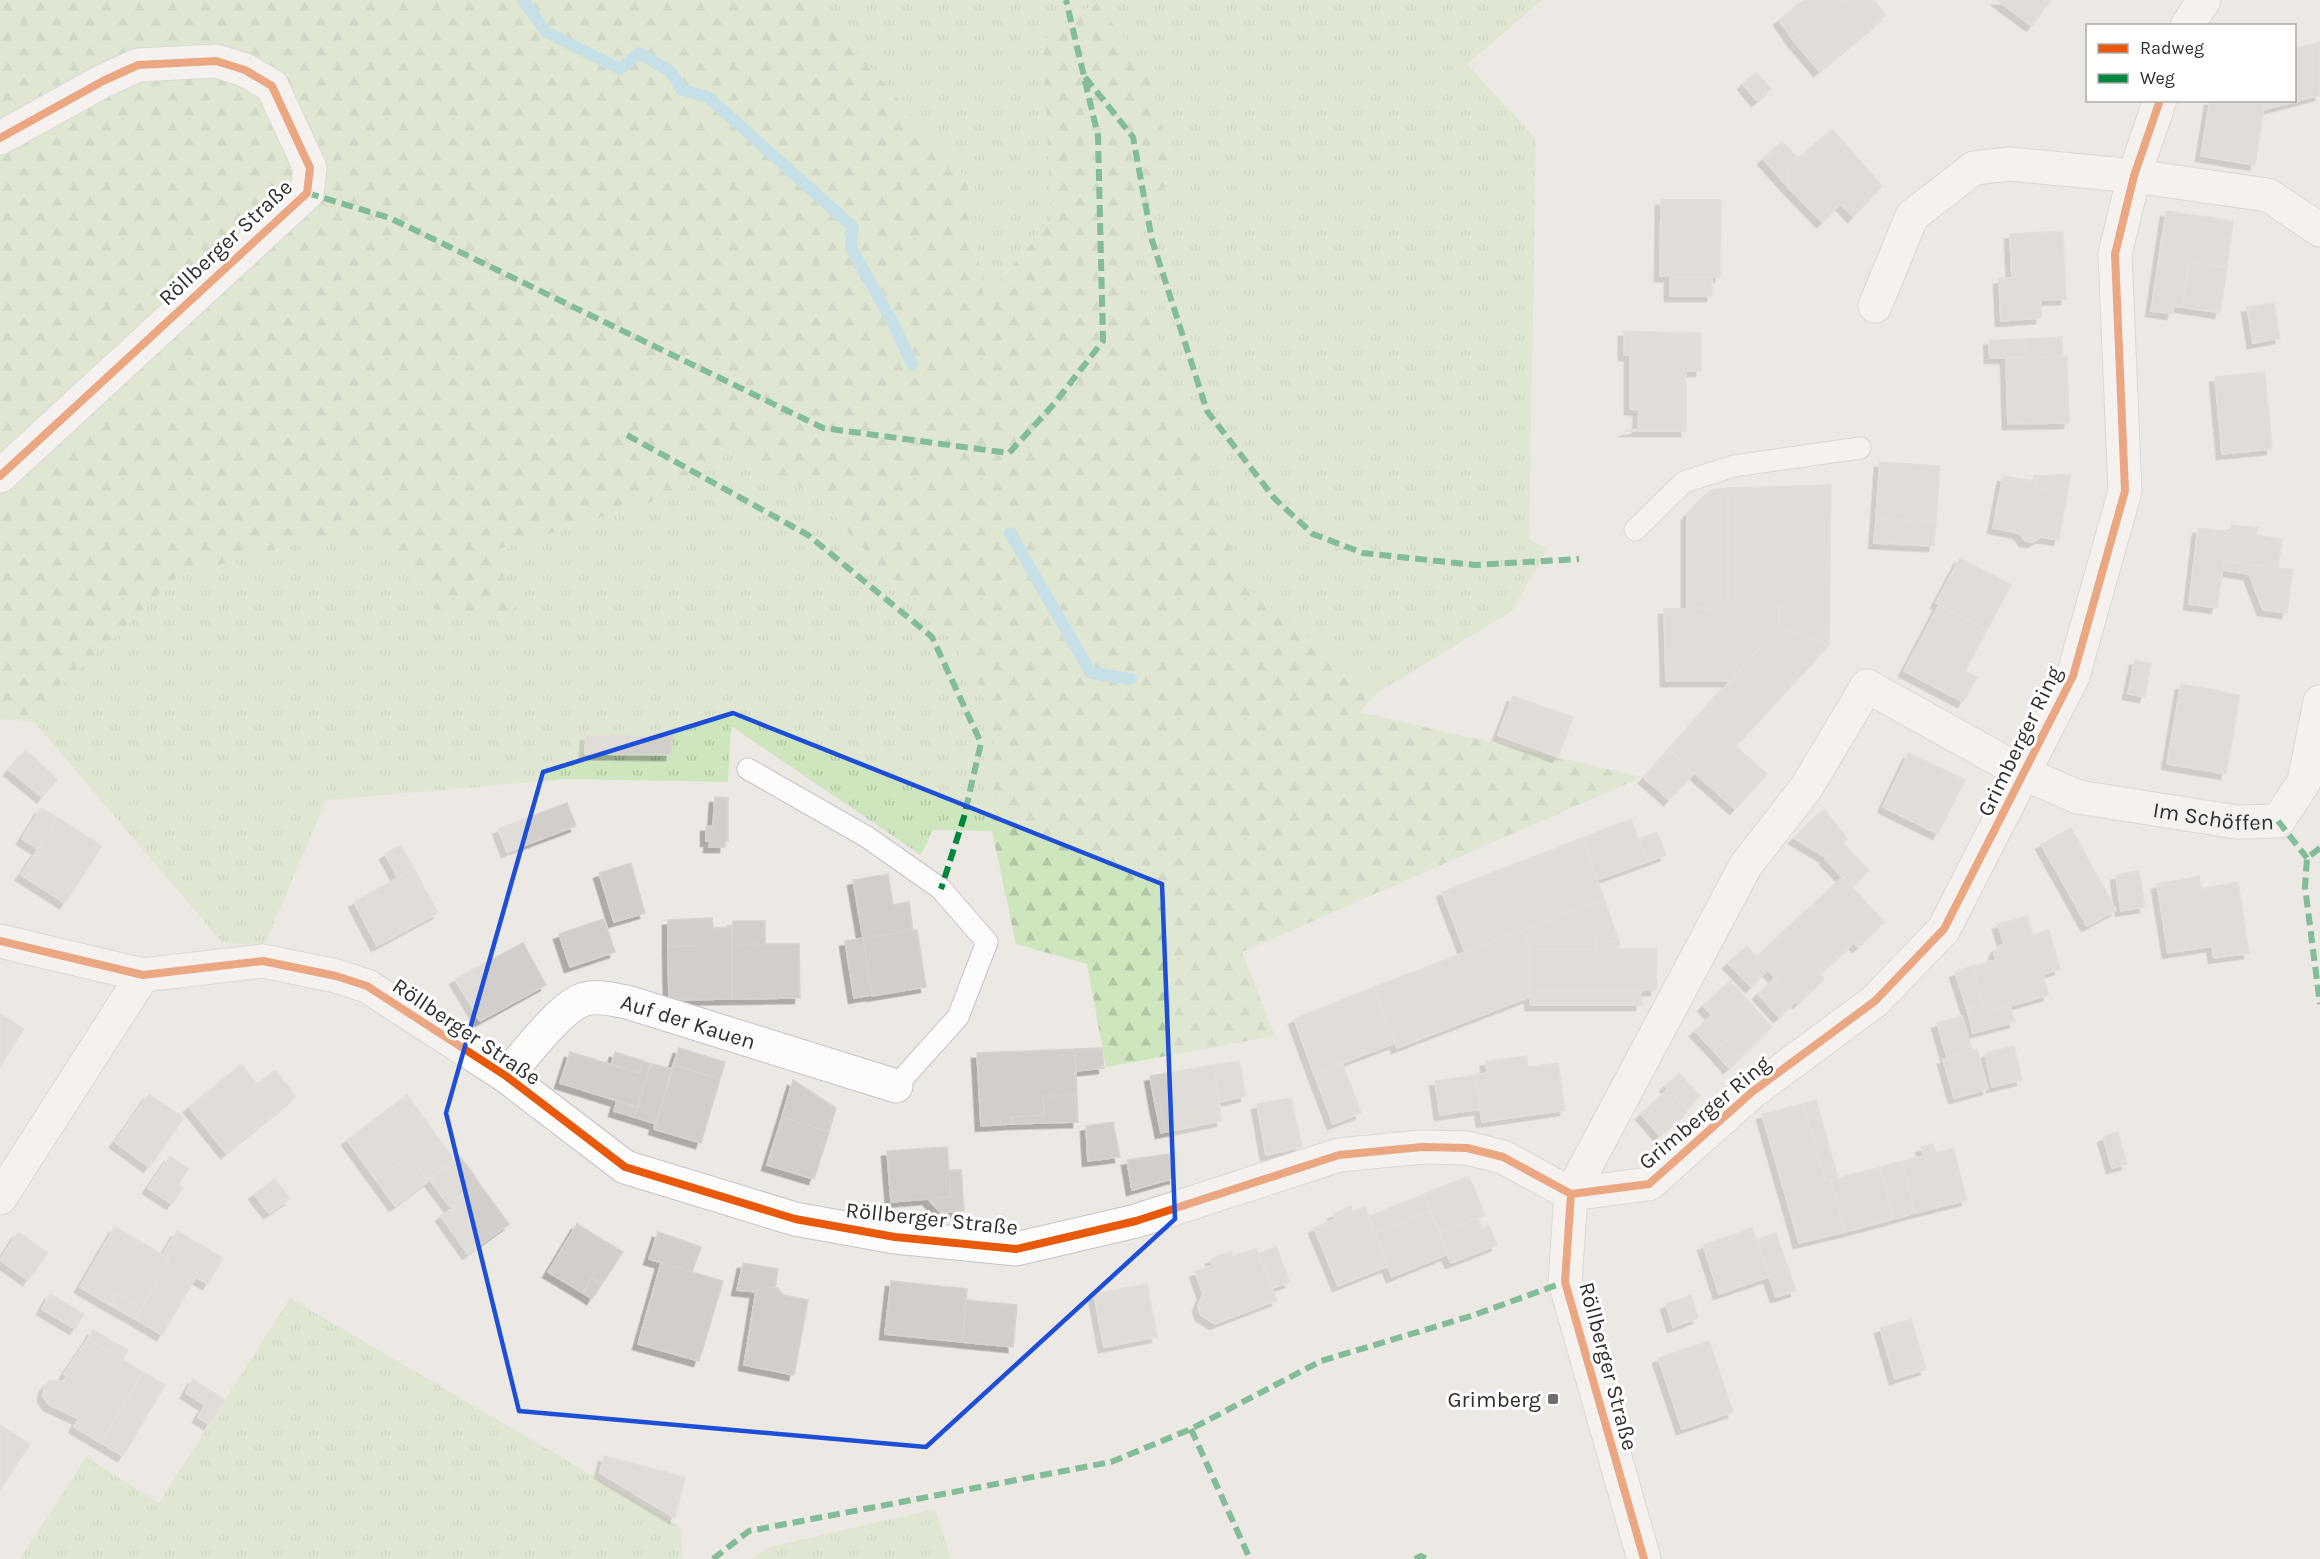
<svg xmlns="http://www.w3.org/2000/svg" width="2320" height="1559" font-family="Karla,sans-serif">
	<defs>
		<pattern id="grass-tufts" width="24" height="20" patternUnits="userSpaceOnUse" patternTransform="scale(1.5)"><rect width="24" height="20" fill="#cee6be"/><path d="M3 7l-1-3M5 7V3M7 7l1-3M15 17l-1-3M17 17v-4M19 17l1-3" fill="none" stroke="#b1c6a4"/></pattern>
		<pattern id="forest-firs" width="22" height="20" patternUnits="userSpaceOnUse" patternTransform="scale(1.5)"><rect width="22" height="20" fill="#cee6be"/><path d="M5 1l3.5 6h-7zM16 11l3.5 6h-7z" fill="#b1c6a4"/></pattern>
		<filter id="shadow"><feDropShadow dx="-5.5" dy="5.5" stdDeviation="0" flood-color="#0004"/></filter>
	</defs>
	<rect width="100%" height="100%" fill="#ece8e4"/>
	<path fill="url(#grass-tufts)" d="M812 0H1542L1467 64 1536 139 1529 540 1548 548 1512 611 1377 693 1245 587 1128 259 1173 171 1149 72 1096 2 1043 41 1051 220 983 300 967 179Z
		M718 446 816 495 898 587 941 623 980 687 996 737 993 757 992 831 933 830 921 855 731 726 728 782 566 779 326 800 264 946 222 942 34 722 63 684 179 576 308 541 392 544 434 609 515 616 495 550 686 491Z
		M290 1298 680 1527 683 1559H20L86 1457 159 1503Z
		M935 1509 951 1559H751L770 1547Z"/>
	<path fill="url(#forest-firs)" d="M0 0H812L967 179 984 299 1051 220 1043 41 1096 2 1149 72 1173 171 1128 259 1245 587 1377 693 1359 712 1642 777 1242 952 1275 1036 1106 1067 1087 964 1016 944 992 831 993 757 995 737 980 687 941 623 898 587 816 495 719 446 686 491 496 550 516 617 434 609 392 544 308 541 179 576 63 684 34 722 0 719Z"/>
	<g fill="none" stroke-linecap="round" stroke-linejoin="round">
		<path stroke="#99d6ec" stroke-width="12" d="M523 0 546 32 620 69 639 53 671 72 682 90 708 97 853 227 851 248 892 321 912 364
			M1010 533 1091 673 1131 679"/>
	</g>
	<path fill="#d1cecb" stroke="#d7d4d0" stroke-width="1.5" filter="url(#shadow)" d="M1804 0H1842L1793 40 1779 20Z
		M1842 0H1848L1871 28 1819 71 1793 40Z
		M1848 0H1874L1886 15 1871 28Z
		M1997 0H2051L2032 26Z
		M2320 42V95L2263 110 2265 100H2294V49Z
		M1756 72 1771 89 1757 101 1743 84Z
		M2210 100H2265L2255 165 2201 156Z
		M1832 129 1882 186 1853 217 1841 204 1822 222 1788 187 1789 166Z
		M1782 141 1798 158 1789 166 1788 187 1763 159Z
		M1661 200H1721L1720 277 1660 276Z
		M2166 211 2233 221 2227 267 2189 262 2182 307 2174 306 2172 314 2151 311Z
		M2063 231 2066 299 2041 300V318L2001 321 1999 279 2012 278 2010 234Z
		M2189 262 2227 267 2220 313 2182 307Z
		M1670 277H1712V296H1670Z
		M2274 303 2280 338 2253 343 2247 307Z
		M1624 331 1701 333V371H1686V431H1624L1638 429 1639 410 1630 409V355H1624Z
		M2062 337 2063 356 2026 358 2025 339Z
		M2025 339 2026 358H1990L1989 340Z
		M2067 356 2069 423 2008 424 2006 358Z
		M2265 372 2272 449 2222 454 2215 377Z
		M1880 462 1940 466 1936 522 1876 518Z
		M2071 474 2067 494 2035 488 2037 476Z
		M2034 475 2037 476 2035 488 2067 494 2059 540 2041 537 2033 542 2025 541 2019 533 1993 528 2003 476 2033 481Z
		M1831 485 1829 645 1779 626V607H1728V488Z
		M1728 488V607L1687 608V515L1710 490Z
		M1876 518 1936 522 1934 546 1874 543Z
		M2231 525 2258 528 2256 535 2282 539 2278 569 2224 561 2217 608 2189 604 2198 528 2230 532Z
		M1960 558 2011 585 1987 630 1936 603Z
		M2224 561 2293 570 2287 613 2263 610 2249 574 2223 570Z
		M1939 605 1987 630 1965 671 1977 677 1963 702 1904 671Z
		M1779 607V626L1731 681H1666L1664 609Z
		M1779 626 1829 645 1736 746 1700 715Z
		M2135 660 2151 663 2145 697 2128 694Z
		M2181 684 2240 695 2226 774 2167 764Z
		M1513 696 1573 717 1558 757 1498 735Z
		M1700 715 1767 774 1735 809 1669 750Z
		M586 735 672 736 671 755 585 754Z
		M26 750 57 779 42 797 9 770Z
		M1669 750 1694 773 1669 800 1644 778Z
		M1909 753 1965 780 1938 834 1883 807Z
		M715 797 728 798V841H725V847H709L710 841H706V826H713Z
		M567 803 576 826 507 852 498 829Z
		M41 808 58 818 38 849 22 839Z
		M1824 809 1847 839 1827 858 1794 838Z
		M58 818 102 846 65 903 21 875Z
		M1631 819 1647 862 1597 880 1582 838Z
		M2071 828 2116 910 2087 926 2041 844Z
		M1657 832 1666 855 1647 862 1639 839Z
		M1582 838 1604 899 1465 952 1442 892Z
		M1843 843 1869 870 1852 887 1825 859Z
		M401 845 414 869 398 878 385 854Z
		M631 863 645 913 614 922 599 873Z
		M414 869 438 913 377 946 354 902Z
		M2139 871 2145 907 2121 911 2116 875Z
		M888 874 893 905 909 902 913 930 863 938 853 880Z
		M2199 876 2202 889 2238 882 2249 953 2214 958 2212 946 2168 953 2157 884Z
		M1843 877 1884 922 1858 947 1854 943 1837 958 1799 917Z
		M1604 899 1619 941 1596 940V949H1530L1523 930Z
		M2027 916 2033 935 2049 930 2060 969 2043 974 2049 995 1985 1013 1973 966 1996 960 1994 953 1997 947 2004 944 1998 924Z
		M1799 917 1837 958 1820 974 1824 979 1798 1003 1756 957Z
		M712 918 713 928 731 927 732 945 668 946V920Z
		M604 919 615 952 570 967 559 934Z
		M733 921H765V944L732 945Z
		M917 930 926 987 872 996 863 938Z
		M1523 930 1530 949 1532 996 1397 1048 1374 987Z
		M863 938 872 995 854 998 845 941Z
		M1596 940 1619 941V949H1657L1656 990H1529L1530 949H1596Z
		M523 943 546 985 480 1021 455 979Z
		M765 944H799L800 998 732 999V945Z
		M732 945V999L669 1000 668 946Z
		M1747 946 1768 970 1751 987 1728 963Z
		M1973 966 1983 1005 1967 1009 1955 972Z
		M1775 978 1796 1001 1779 1017 1758 994Z
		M1730 981 1772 1027 1741 1057 1726 1040 1714 1051 1695 1031 1712 1015 1703 1006Z
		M1374 987 1395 1043 1314 1074 1294 1019Z
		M1529 990H1641V1005H1531Z
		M1983 1005 1985 1013 2010 1006 2015 1022 1973 1033 1967 1009Z
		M0 1014 24 1029 0 1067Z
		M1962 1016 1972 1050 1947 1057 1937 1023Z
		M1726 1040 1741 1057 1729 1068 1714 1051Z
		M2014 1046 2022 1080 1992 1087 1985 1053Z
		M679 1048 725 1062 720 1079 673 1065Z
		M1102 1048 1104 1068 1076 1071 1075 1049Z
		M1075 1049 1077 1095 1043 1096 1044 1115 1011 1117V1124L981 1126 977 1053Z
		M1977 1049 1988 1089 1954 1098 1943 1059Z
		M570 1052 639 1073 643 1061 651 1064 637 1107 560 1083Z
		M615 1052 643 1061 639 1073 611 1065Z
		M1527 1056 1528 1067 1558 1063 1565 1110 1482 1122 1475 1075 1487 1073 1486 1061Z
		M1239 1061 1246 1096 1219 1102 1213 1065Z
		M1342 1063 1361 1113 1333 1124 1314 1074Z
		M241 1064 257 1084 275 1070 296 1096 226 1153 189 1107Z
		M651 1064 673 1069 656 1124 634 1117Z
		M673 1065 720 1079 701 1143 654 1129Z
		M1213 1065 1222 1121 1165 1132 1160 1103 1155 1104 1150 1076Z
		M1679 1073 1700 1096 1686 1109 1665 1086Z
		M1475 1075 1480 1109 1440 1115 1435 1081Z
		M793 1080 836 1108 829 1132 782 1117Z
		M1668 1089 1688 1111 1659 1135 1641 1114Z
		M149 1094 184 1118 149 1167 115 1142Z
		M407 1095 455 1161 428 1181 410 1156 376 1180 347 1140Z
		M1077 1095 1078 1122 1011 1124V1117L1044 1115 1043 1096Z
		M1291 1098 1302 1147 1266 1155 1257 1104Z
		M1816 1100 1838 1178 1826 1182 1803 1104Z
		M617 1101 637 1107 634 1117 614 1111Z
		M1160 1103 1165 1132 1161 1133 1155 1104Z
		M1803 1104 1826 1182 1831 1180 1845 1232 1799 1243 1762 1114Z
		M782 1117 829 1132 814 1179 767 1165Z
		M1113 1122 1120 1157 1088 1161 1086 1126Z
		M2118 1132 2127 1164 2112 1168 2103 1137Z
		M1933 1144 1936 1153 1953 1148 1967 1200 1915 1213 1902 1161 1924 1156 1921 1147Z
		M947 1147 951 1197 891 1202 887 1151Z
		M1169 1154 1175 1178 1132 1190 1127 1160Z
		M170 1156 188 1169 178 1184 183 1188 172 1204 148 1188Z
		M410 1156 428 1181 395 1206 376 1180Z
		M460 1157 471 1171 440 1194 429 1179Z
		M1902 1161 1915 1213 1894 1219 1880 1167Z
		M1880 1167 1894 1219 1845 1232 1831 1180Z
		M949 1170H961L964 1211 941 1213 928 1199 951 1197Z
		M471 1171 481 1186 451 1208 440 1194Z
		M1469 1176 1485 1215 1439 1233 1424 1194Z
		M275 1179 290 1199 269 1213 254 1194Z
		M481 1186 509 1224 468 1254 441 1216Z
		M1424 1194 1431 1211 1375 1233 1368 1217Z
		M1351 1206 1353 1212 1365 1207 1388 1266 1338 1286 1314 1228 1335 1219 1333 1214Z
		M1431 1211 1448 1254 1392 1277 1375 1233Z
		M1478 1218 1482 1229 1489 1226 1497 1245 1451 1263 1439 1233Z
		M577 1224 623 1252 602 1284 592 1278 583 1293 548 1272Z
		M115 1227 170 1259 141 1308 117 1293 110 1305 80 1287Z
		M1752 1228 1769 1277 1719 1294 1703 1245Z
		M177 1231 223 1258 208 1284 196 1277 162 1335 135 1319 170 1259 163 1254Z
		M18 1232 48 1253 28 1280 0 1260Z
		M658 1232 701 1247 692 1272 649 1259Z
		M1776 1233 1796 1291 1776 1297 1756 1240Z
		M1276 1247 1290 1282 1272 1288 1258 1254Z
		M1256 1248 1277 1300 1215 1324 1201 1315 1198 1306 1203 1294 1195 1272 1212 1265 1211 1259 1231 1251 1233 1257Z
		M661 1263 723 1281 699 1361 638 1344Z
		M743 1263 778 1269 775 1288 764 1286 756 1292 737 1290Z
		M592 1278 602 1284 592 1299 583 1293Z
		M891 1281 967 1289 962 1342 885 1334Z
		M1147 1284 1157 1337 1104 1347 1094 1294Z
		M764 1286 778 1288 783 1295 808 1300 794 1375 744 1365 756 1291Z
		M117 1293 141 1308 135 1319 110 1305Z
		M50 1294 84 1314 75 1329 42 1309Z
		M1691 1295 1698 1318 1673 1327 1666 1304Z
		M966 1300 1017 1305 1013 1347 962 1342Z
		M1911 1319 1926 1369 1895 1379 1880 1328Z
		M93 1330 128 1350 122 1360 88 1339Z
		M88 1339 143 1372 101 1443 74 1427 79 1419 49 1405 43 1397 44 1388 50 1380 64 1381 67 1375 64 1374Z
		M1709 1341 1733 1412 1682 1429 1658 1358Z
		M143 1372 165 1385 123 1456 101 1443Z
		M193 1379 225 1400 209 1424 198 1417 205 1405 186 1393Z
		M0 1425 30 1444 0 1490Z
		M604 1456 685 1477 675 1518 600 1473Z"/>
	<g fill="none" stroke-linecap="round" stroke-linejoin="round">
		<g stroke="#c5c4c5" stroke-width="23">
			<path id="service" d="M1635 530 1684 482 1734 466 1860 448
				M748 769 867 837 941 889 987 942 958 1017 896 1086"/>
		</g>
		<g stroke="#c5c4c5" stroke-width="35">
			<g id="minor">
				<path d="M2187 26 2204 0"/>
				<path d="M0 138 103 81 138 65 216 61 245 70 272 86 310 168 307 193 0 476"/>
				<path d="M1875 306 1912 216 1974 168 2010 164 2134 176 2268 195 2320 230"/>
				<path d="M0 941 143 975 263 961 336 976 367 986 506 1076 625 1167 795 1219 895 1237 1016 1249 1136 1221 1339 1155 1422 1147 1467 1148 1503 1157 1571 1194"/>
				<path id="s1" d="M506 1076C525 1056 560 1006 585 999 598 995 614 1000 627 1002L896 1086"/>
				<path d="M1571 1194 1649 1184 1752 1092 1875 1001 1944 929 2073 676 2125 491 2115 254 2134 176 2160 100"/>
				<path d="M0 1198 143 975"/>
				<path id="s2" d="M1644 1559 1565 1282 1571 1194 1746 865 1806 788 1867 686 2025 774 2078 797 2237 822 2278 821 2304 782 2320 702"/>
			</g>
		</g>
		<use href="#service" stroke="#fcfcfb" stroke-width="21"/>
		<use href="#minor" stroke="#fcfcfb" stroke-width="33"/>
		<path stroke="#00873e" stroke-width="6" stroke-dasharray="12 6" stroke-linecap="butt" d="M1085 77 1133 137 1152 240 1207 411 1275 499 1313 534 1363 553 1475 565 1579 559
			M307 193 390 218 823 428 1009 453 1054 404 1103 341 1098 136 1066 0
			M627 435 808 535 932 637 981 743 964 817 941 889
			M2278 821 2307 858
			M2320 848 2307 858 2305 887 2320 1004
			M1191 1429 1250 1559
			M713 1559 749 1531 1111 1462 1191 1429 1321 1361 1471 1316 1565 1282
			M1415 1559 1421 1556 1427 1559"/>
		<g stroke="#fff" stroke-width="11">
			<path id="cycleway" d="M0 138 103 81 138 65 216 61 245 70 272 86 310 168 307 193 0 476
				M0 941 143 975 263 961 336 976 367 986 506 1076 625 1167 795 1219 895 1237 1016 1249 1136 1221 1339 1155 1422 1147 1467 1148 1503 1157 1571 1194
				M1571 1194 1649 1184 1752 1092 1875 1001 1944 929 2073 676 2125 491 2115 254 2134 176 2160 100
				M1571 1194 1565 1282 1644 1559"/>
		</g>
		<use href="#cycleway" stroke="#e8590c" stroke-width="8"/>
	</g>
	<path d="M0 0H2320V1559H0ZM733 713 1162 884 1175 1219 926 1447 519 1411 446 1113 543 772Z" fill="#ece8e4" fill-opacity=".55" fill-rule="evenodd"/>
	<path fill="none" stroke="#1d4ed8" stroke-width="4.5" stroke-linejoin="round" d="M733 713 1162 884 1175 1219 926 1447 519 1411 446 1113 543 772Z"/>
	<rect fill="#706f6e" stroke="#fff" stroke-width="2" x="1547" y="1393" width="12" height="12" rx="3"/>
	<g text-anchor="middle" stroke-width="6" stroke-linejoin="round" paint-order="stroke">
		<g font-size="22" fill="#2e2e2e" stroke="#fff">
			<text transform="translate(225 242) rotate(-43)" y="8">Röllberger Straße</text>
			<text transform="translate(2019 741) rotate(-64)" y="8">Grimberger Ring</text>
			<text dy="8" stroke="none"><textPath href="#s2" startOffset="1341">Im Schöffen</textPath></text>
			<text dy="8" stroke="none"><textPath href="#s1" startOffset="218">Auf der Kauen</textPath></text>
			<text transform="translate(467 1031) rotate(34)" y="8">Röllberger Straße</text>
			<text transform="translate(1704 1112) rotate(-40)" y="8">Grimberger Ring</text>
			<text transform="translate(932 1218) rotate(6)" y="8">Röllberger Straße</text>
			<text transform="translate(1609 1366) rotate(75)" y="8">Röllberger Straße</text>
		</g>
		<g font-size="22" fill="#2e2e2e" stroke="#fff" text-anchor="end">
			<text x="1541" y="1407">Grimberg</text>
		</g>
	</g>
	<rect x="2086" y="24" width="210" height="78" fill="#ffffff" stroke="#ababab" stroke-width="1.5"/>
	<rect x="2098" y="44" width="30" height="9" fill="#e8590c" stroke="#ababab" stroke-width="1.5"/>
	<text x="2140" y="54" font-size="18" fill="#2e2e2e">Radweg</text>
	<rect x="2098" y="74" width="30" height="9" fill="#00873e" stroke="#ababab" stroke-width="1.5"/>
	<text x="2140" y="84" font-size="18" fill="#2e2e2e">Weg</text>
</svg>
